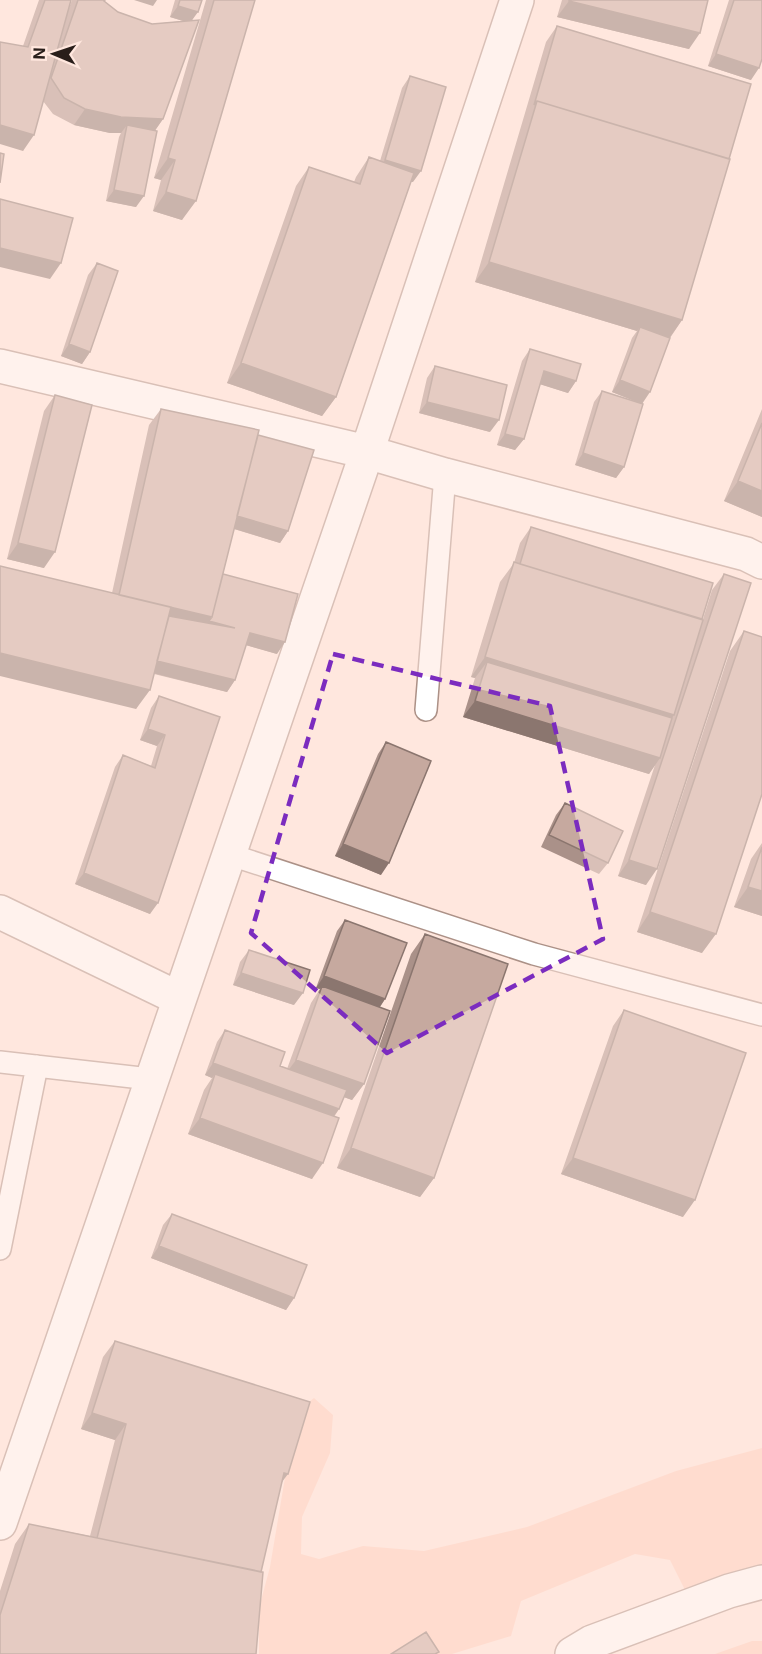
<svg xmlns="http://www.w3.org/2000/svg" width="762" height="1654" font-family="Inter,sans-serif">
	<rect width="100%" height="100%" fill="#ffe7de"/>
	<path fill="#fecfbd" d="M314 1398 333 1415 330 1453 302 1517 301 1554 319 1559 363 1546 424 1551 527 1527 676 1471 762 1448V1569L685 1590 670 1560 635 1554 521 1601 511 1636 452 1654H438L418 1643 395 1654H259V1608L270 1567 296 1412Z
		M752 1641H762V1654H715Z"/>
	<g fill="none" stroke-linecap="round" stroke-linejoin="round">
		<g stroke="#ac9187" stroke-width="24">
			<path id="service" d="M426 710 445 475
				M228 854 534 954 762 1015
				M0 1062 150 1079
				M0 1249 37 1066"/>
		</g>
		<g stroke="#ac9187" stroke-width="36">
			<path id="minor" d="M0 366 367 452 445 475 746 554 762 562
				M0 912 178 998
				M0 1523 367 452 517 0
				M572 1654 592 1642 729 1591 762 1582"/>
		</g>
		<use href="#service" stroke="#fff" stroke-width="21"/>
		<use href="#minor" stroke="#fff" stroke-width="33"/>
	</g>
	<path fill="#aa9189" d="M39 0H71L66 16 72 0H105L104 1 118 12 152 24 183 21 170 17 175 0H202L192 20 163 119 155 130 136 207 106 201 119 137 121 133H110L74 125 53 114 43 101 23 151V46Z
		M206 0H255L182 220 153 211 161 180 154 178Z
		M562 0H708L689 49 557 17Z
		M729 0H762L751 80 708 66Z
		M557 26 682 320 670 338 642 403 624 467 616 478 575 465 594 402 602 391 639 403 612 392 632 338 637 331 475 282 546 42Z
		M410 76 413 182H411L336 397 322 416 227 383 296 186 309 167 354 182 356 177 369 157 380 161 402 88Z
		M97 263 90 352 82 364 61 356 88 275Z
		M530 349 576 381 568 393 540 384 524 439 515 450 497 445 522 361Z
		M435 366 490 432 419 413 427 378Z
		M55 395 44 568 7 559 44 411Z
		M161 409 258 435 288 531 280 543 234 529 223 574 277 654 246 645 235 680 227 692 154 674 136 709 112 593 149 425Z
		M762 409V517L724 501Z
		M531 527 703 619 712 590 724 574 646 885 618 876 655 765 649 774 463 717 475 678 471 677 500 582 514 563 520 543Z
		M744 631 702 953 637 932 730 651Z
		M159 696 220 717 150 914 75 884 115 767 123 755 151 766 157 746 140 740 151 708Z
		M386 742 381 875 335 856 378 754Z
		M565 803 608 863 599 874 541 847 556 815Z
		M762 843V916L734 907 751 859Z
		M345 920 385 999 380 1007 364 1084 352 1100 344 1097 339 1109 334 1117 312 1179 188 1134 204 1090 212 1078 205 1075 217 1042 225 1030 280 1066 287 1069 311 1003 320 989 316 988 337 931Z
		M425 934 434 1178 420 1197 337 1168 411 954Z
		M249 950 294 1005 233 985 240 962Z
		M624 1010 683 1217 561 1174 613 1026Z
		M172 1214 294 1298 286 1310 151 1258 163 1225Z
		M115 1341 310 1402 0 1654V1591L15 1544 29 1524 90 1536 115 1440 81 1429 103 1357Z"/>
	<path fill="#8b766f" d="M134 0H157L153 6Z
		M569 1 700 33 689 49 557 17Z
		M178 6 198 12 190 23 170 17Z
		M716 54 759 68 751 80 708 66Z
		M85 109 163 119 152 135 127 125 121 133H110L74 125Z
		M0 125 34 135 23 151 0 144Z
		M168 158 175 160 161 180 154 178Z
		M385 160 421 171 413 182 377 172Z
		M114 190 144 196 136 207 106 201Z
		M166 192 196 201 182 220 153 211Z
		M0 248 61 263 50 279 0 267Z
		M489 262 682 320 668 340 640 327 637 331 475 282Z
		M69 344 90 352 82 364 61 356Z
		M241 363 336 397 322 416 227 383Z
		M544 371 576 381 568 393 536 383Z
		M620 380 650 392 642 404 612 392Z
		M427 402 499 420 490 432 419 413Z
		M505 434 524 439 515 450 497 445Z
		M583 453 624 467 616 478 575 465Z
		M738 481 762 491V517L724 501Z
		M236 516 288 531 280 543 228 527Z
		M18 543 55 552 44 568 7 559Z
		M119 596 212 617 235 628 200 633Z
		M250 633 285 642 277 654 242 644Z
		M0 653 150 690 136 709 0 676Z
		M485 657 674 715 660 735 487 662 475 678 471 677Z
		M153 659 235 680 227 692 145 671Z
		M475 701 660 758 649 774 463 717Z
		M148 729 165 735 157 746 140 740Z
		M343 844 389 863 381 875 335 856Z
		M629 860 657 869 646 885 618 876Z
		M84 873 158 903 150 914 75 884Z
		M748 887 762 891V916L734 907Z
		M650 912 716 934 702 953 637 932Z
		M241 973 303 993 294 1005 233 985Z
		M324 976 385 999 377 1011 322 986 320 989 316 988Z
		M296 1060 364 1084 352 1100 284 1076Z
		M213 1063 339 1109 331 1120 215 1074 212 1078 205 1075Z
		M200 1118 323 1163 312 1179 188 1134Z
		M351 1148 434 1178 420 1197 337 1168Z
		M573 1158 695 1200 683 1217 561 1174Z
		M159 1246 294 1298 286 1310 151 1258Z
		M92 1413 126 1424 115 1440 81 1429Z
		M284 1473 288 1474 276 1490Z"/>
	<path fill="#c6a99f" stroke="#8b766f" stroke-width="1.5" d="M45 0H71L34 135 0 125V42L28 47Z
		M78 0H105L104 1 118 12 152 24 199 20 163 119 121 117 85 109 64 98 51 78Z
		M180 0H202L198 12 178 6Z
		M214 0H255L196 201 166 192 175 160 168 158Z
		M569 0H708L700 33 569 1Z
		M734 0H762V59L759 68 716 54Z
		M557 26 751 84 729 159 537 101 534 105Z
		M410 76 446 87 421 171 385 160Z
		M537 101 730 159 682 320 489 262Z
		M127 125 157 131 144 196 114 190Z
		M0 153 4 154 0 183Z
		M369 157 414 173 336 397 241 363 309 167 360 184Z
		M0 199 73 218 61 263 0 248Z
		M97 263 118 271 90 352 69 344Z
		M640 327 670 338 650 392 620 380Z
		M530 349 581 364 576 381 544 371 524 439 505 434Z
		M435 366 507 385 499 420 427 402Z
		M602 391 643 404 624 467 583 453Z
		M55 395 92 405 55 552 18 543Z
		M161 409 259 430 212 617 119 595Z
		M762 423V491L738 481Z
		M258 435 314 450 288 531 237 516Z
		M531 527 713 583 702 619 520 564Z
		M514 562 703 620 674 715 485 657Z
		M0 566 171 607 150 690 0 653Z
		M223 574 298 594 285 642 250 633 235 680 157 661 169 616 235 628 209 621 212 617Z
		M724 574 751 583 657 869 629 860Z
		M744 631 762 637V794L716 934 650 912Z
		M487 662 672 718 660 758 475 701Z
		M159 696 220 717 158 903 84 873 123 755 155 768 165 735 148 729Z
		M386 742 431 761 389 863 343 844Z
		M565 803 623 831 608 863 549 835Z
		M762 847V891L748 887Z
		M345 920 407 943 385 999 324 976Z
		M425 934 508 964 434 1178 351 1148Z
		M249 950 310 970 303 993 241 973Z
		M322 986 390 1011 364 1084 296 1060Z
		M624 1010 746 1053 695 1200 573 1158Z
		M225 1030 285 1052 280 1066 347 1090 339 1109 213 1063Z
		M215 1074 339 1118 323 1163 200 1118Z
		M172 1214 307 1265 294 1298 159 1246Z
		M115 1341 310 1402 288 1474 284 1473 261 1572 97 1538 126 1424 92 1413Z
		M29 1524 263 1572 256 1654H0V1615Z
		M426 1632 439 1652 435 1654H391Z"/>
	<path d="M0 0H762V1654H0ZM333 654 550 706 603 939 387 1053 251 933Z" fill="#ffe7de" fill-opacity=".55" fill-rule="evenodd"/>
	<path fill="none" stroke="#7b2cbf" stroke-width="4.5" stroke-dasharray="12 8" stroke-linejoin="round" d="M333 654 550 706 603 939 387 1053 251 933Z"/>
	<g transform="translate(54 54) rotate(272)" stroke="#ffe7de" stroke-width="4.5" paint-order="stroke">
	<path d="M0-4.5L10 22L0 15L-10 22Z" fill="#291e1a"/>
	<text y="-9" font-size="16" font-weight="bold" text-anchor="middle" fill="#291e1a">N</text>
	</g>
</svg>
